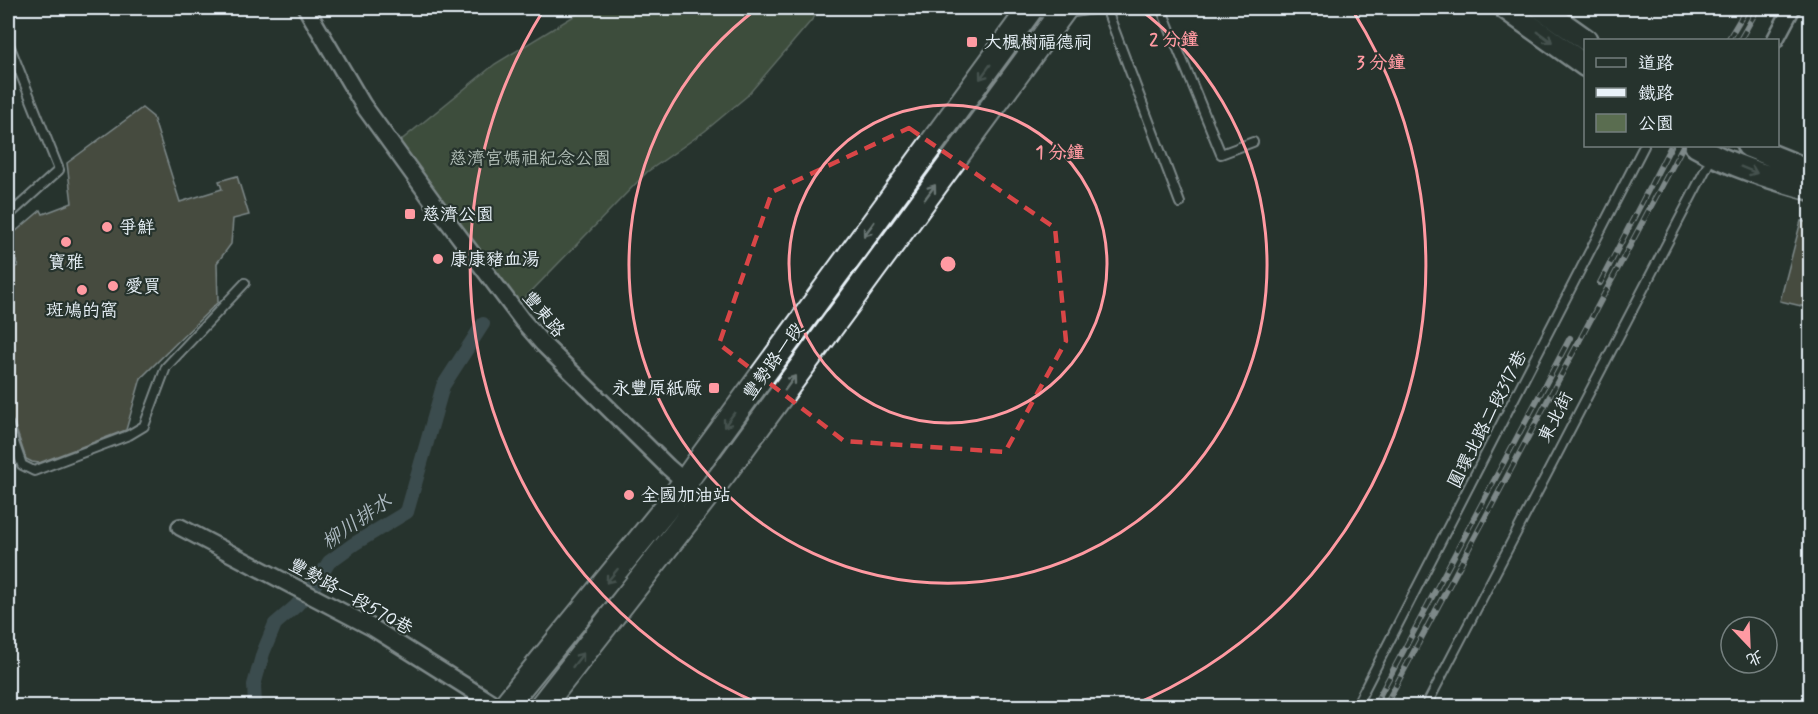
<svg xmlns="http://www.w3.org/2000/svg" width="1818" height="714" font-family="Mynerve,'LXGW WenKai TC',sans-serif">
	<rect width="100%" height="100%" fill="#26332d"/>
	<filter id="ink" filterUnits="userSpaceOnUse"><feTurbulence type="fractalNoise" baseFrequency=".0167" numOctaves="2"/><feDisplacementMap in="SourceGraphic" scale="12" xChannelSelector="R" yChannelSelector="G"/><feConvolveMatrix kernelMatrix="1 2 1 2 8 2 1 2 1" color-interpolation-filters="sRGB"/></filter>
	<g filter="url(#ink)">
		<path fill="#5a6d50" stroke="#a1afa4" stroke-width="1.5" d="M587 8H822L747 96 705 131 647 172 519 304 399 142 495 64Z"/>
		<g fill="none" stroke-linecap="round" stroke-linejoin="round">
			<path stroke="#566b74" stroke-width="14" d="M255 706 254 685 263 653 275 624 296 606 314 586 329 562 354 544 407 512 443 386 483 324"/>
		</g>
		<path fill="#6d6956" stroke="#e8f1f8" stroke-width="1.5" d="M142 108 153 117 180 202 222 189 219 181 237 176 249 215 233 219 231 244 217 263 218 302 141 378 126 430 39 463 32 462 26 459 14 423 8 415V270L18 266 8 238 41 210 43 214 72 203 67 163Z
			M1801 221 1810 223V308L1780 301Z"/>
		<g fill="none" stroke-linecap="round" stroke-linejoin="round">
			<g stroke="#e8f1f8" stroke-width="12">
				<path id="lane" d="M1005 8 1009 11 1056 14
					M1106 8 1180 203
					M1161 8 1221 154 1253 142
					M1068 13 1099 8
					M8 42 59 170 8 216
					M8 425 22 465 34 471 129 435 144 426 166 367 245 283
					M1356 706 1644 146
					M1426 706 1712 157"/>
			</g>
			<g stroke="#e8f1f8" stroke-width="20">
				<path id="street" d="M306 8 363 105 437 207 522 320 543 344 668 467 691 487
					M1775 40 1792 8
					M180 527 373 628 497 706"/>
			</g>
			<g stroke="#e8f1f8" stroke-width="26">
				<path id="secondary" d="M1505 8 1586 66
					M1541 8 1586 40
					M1696 146C1731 166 1771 178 1810 189
					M1748 146 1810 171"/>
			</g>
			<g stroke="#e8f1f8" stroke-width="28">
				<path id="primary" d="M505 706 671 502 704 455 1031 8
					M542 706 724 473 1065 8"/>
			</g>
			<use href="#lane" stroke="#26332d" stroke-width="8"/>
			<use href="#street" stroke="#26332d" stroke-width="15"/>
			<use href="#secondary" stroke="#26332d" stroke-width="21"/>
			<use href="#primary" stroke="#26332d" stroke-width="24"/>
			<g stroke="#e8f1f8" stroke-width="6">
				<path id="rail" d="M1728 40 1747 8
					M1740 40 1758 8
					M1600 283 1671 146
					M1374 706 1570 338
					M1385 706 1683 146"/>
			</g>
			<use href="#rail" stroke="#26332d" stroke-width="4" stroke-dasharray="11" stroke-linecap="butt"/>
		</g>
		<defs><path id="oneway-shaft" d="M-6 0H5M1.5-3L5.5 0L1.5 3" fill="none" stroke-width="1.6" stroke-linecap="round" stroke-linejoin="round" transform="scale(1.5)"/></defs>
		<g stroke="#6a7674">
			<use href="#oneway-shaft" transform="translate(1545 37) rotate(36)"/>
			<use href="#oneway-shaft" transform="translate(985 72) rotate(126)"/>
			<use href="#oneway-shaft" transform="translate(1749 170) rotate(22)"/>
			<use href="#oneway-shaft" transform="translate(930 192) rotate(-54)"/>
			<use href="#oneway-shaft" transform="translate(869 229) rotate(126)"/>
			<use href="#oneway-shaft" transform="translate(790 383) rotate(-54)"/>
			<use href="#oneway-shaft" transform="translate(729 420) rotate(126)"/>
			<use href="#oneway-shaft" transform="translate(612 576) rotate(129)"/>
			<use href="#oneway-shaft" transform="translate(578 660) rotate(-52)"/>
		</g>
	</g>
	<path d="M0 0H1818V714H0ZM909 128 1055 228 1066 341 1005 452 844 441 719 344 772 192Z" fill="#26332d" fill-opacity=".55" fill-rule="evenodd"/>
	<path fill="none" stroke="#d94647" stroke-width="4.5" stroke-dasharray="12 8" stroke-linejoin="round" d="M909 128 1055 228 1066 341 1005 452 844 441 719 344 772 192Z"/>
	<g fill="none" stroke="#ff9aa2" stroke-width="3">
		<circle cx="948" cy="264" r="159"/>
		<path d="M1138 8A319 319 0 1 1 758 8"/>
		<path d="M765 706A478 478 0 0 1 543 11M1353 11A478 478 0 0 1 1131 706"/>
	</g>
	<g fill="#ff9aa2" stroke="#26332d" stroke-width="2">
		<rect x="966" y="36" width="12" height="12" rx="3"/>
		<rect x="404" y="208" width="12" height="12" rx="3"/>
		<circle cx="107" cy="227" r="6"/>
		<circle cx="66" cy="242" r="6"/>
		<circle cx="438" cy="259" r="6"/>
		<circle cx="113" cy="286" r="6"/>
		<circle cx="82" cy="290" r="6"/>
		<rect x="708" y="382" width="12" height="12" rx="3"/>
		<circle cx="629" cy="495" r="6"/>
	</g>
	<g text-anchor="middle" stroke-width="4.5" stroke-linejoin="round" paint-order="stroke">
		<g font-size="18" fill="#e8f1f8" stroke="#26332d" text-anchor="start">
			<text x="984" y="48">大楓樹福德祠</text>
			<text x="422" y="220">慈濟公園</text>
			<text x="119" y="233">爭鮮</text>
			<text x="450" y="265">康康豬血湯</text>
			<text x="66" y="268" text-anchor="middle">寶雅</text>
			<text x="125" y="292">愛買</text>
			<text x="82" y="316" text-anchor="middle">斑鳩的窩</text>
			<text x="702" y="394" text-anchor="end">永豐原紙廠</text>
			<text x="641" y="501">全國加油站</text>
		</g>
		<g font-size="18" fill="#afbcb5" stroke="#26332d">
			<text x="530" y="164">慈濟宮媽祖紀念公園</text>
		</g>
		<g font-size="18" fill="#e8f1f8" stroke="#26332d">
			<text transform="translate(544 314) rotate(50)" y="6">豐東路</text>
			<text transform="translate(773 361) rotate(-54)" y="6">豐勢路一段</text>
			<text transform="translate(1555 417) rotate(-63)" y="6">東北街</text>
			<text transform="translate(1487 419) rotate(-63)" y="6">圓環北路二段317巷</text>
			<text transform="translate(351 596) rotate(29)" y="6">豐勢路一段570巷</text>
		</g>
		<g font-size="20" font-style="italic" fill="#aebbc3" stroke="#26332d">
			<text transform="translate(356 521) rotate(-35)" y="7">柳川排水</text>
		</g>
	</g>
	<circle cx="948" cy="264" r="9" fill="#ff9aa2" stroke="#26332d" stroke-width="3"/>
	<g font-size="18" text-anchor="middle" font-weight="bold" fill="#ff9aa2" stroke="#26332d" stroke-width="4.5" stroke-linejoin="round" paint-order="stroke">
		<text x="1174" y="45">2 分鐘</text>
		<text x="1381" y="68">3 分鐘</text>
		<text x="1060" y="158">1 分鐘</text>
	</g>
	<rect width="1818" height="714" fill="none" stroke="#26332d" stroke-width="30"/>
	<rect x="15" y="15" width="1788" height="684" fill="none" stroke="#e8f1f8" stroke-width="2" filter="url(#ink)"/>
	<rect x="1584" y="39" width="195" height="108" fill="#26332d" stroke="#747f7e" stroke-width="1.5"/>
	<rect x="1596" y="58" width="30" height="9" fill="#26332d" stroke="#747f7e" stroke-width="1.5"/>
	<text x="1638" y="69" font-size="18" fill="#e8f1f8">道路</text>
	<rect x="1596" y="88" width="30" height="9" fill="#e8f1f8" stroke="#747f7e" stroke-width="1.5"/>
	<text x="1638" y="99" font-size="18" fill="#e8f1f8">鐵路</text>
	<rect x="1596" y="114" width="30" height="18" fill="#5a6d50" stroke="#747f7e" stroke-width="1.5"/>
	<text x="1638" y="129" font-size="18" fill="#e8f1f8">公園</text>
	<g transform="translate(1749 645) rotate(157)"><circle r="28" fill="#26332d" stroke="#747f7e" stroke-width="1.5"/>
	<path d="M0-4.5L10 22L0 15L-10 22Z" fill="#ff9aa2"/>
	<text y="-9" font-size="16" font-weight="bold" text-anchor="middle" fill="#e8f1f8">北</text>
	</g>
</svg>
